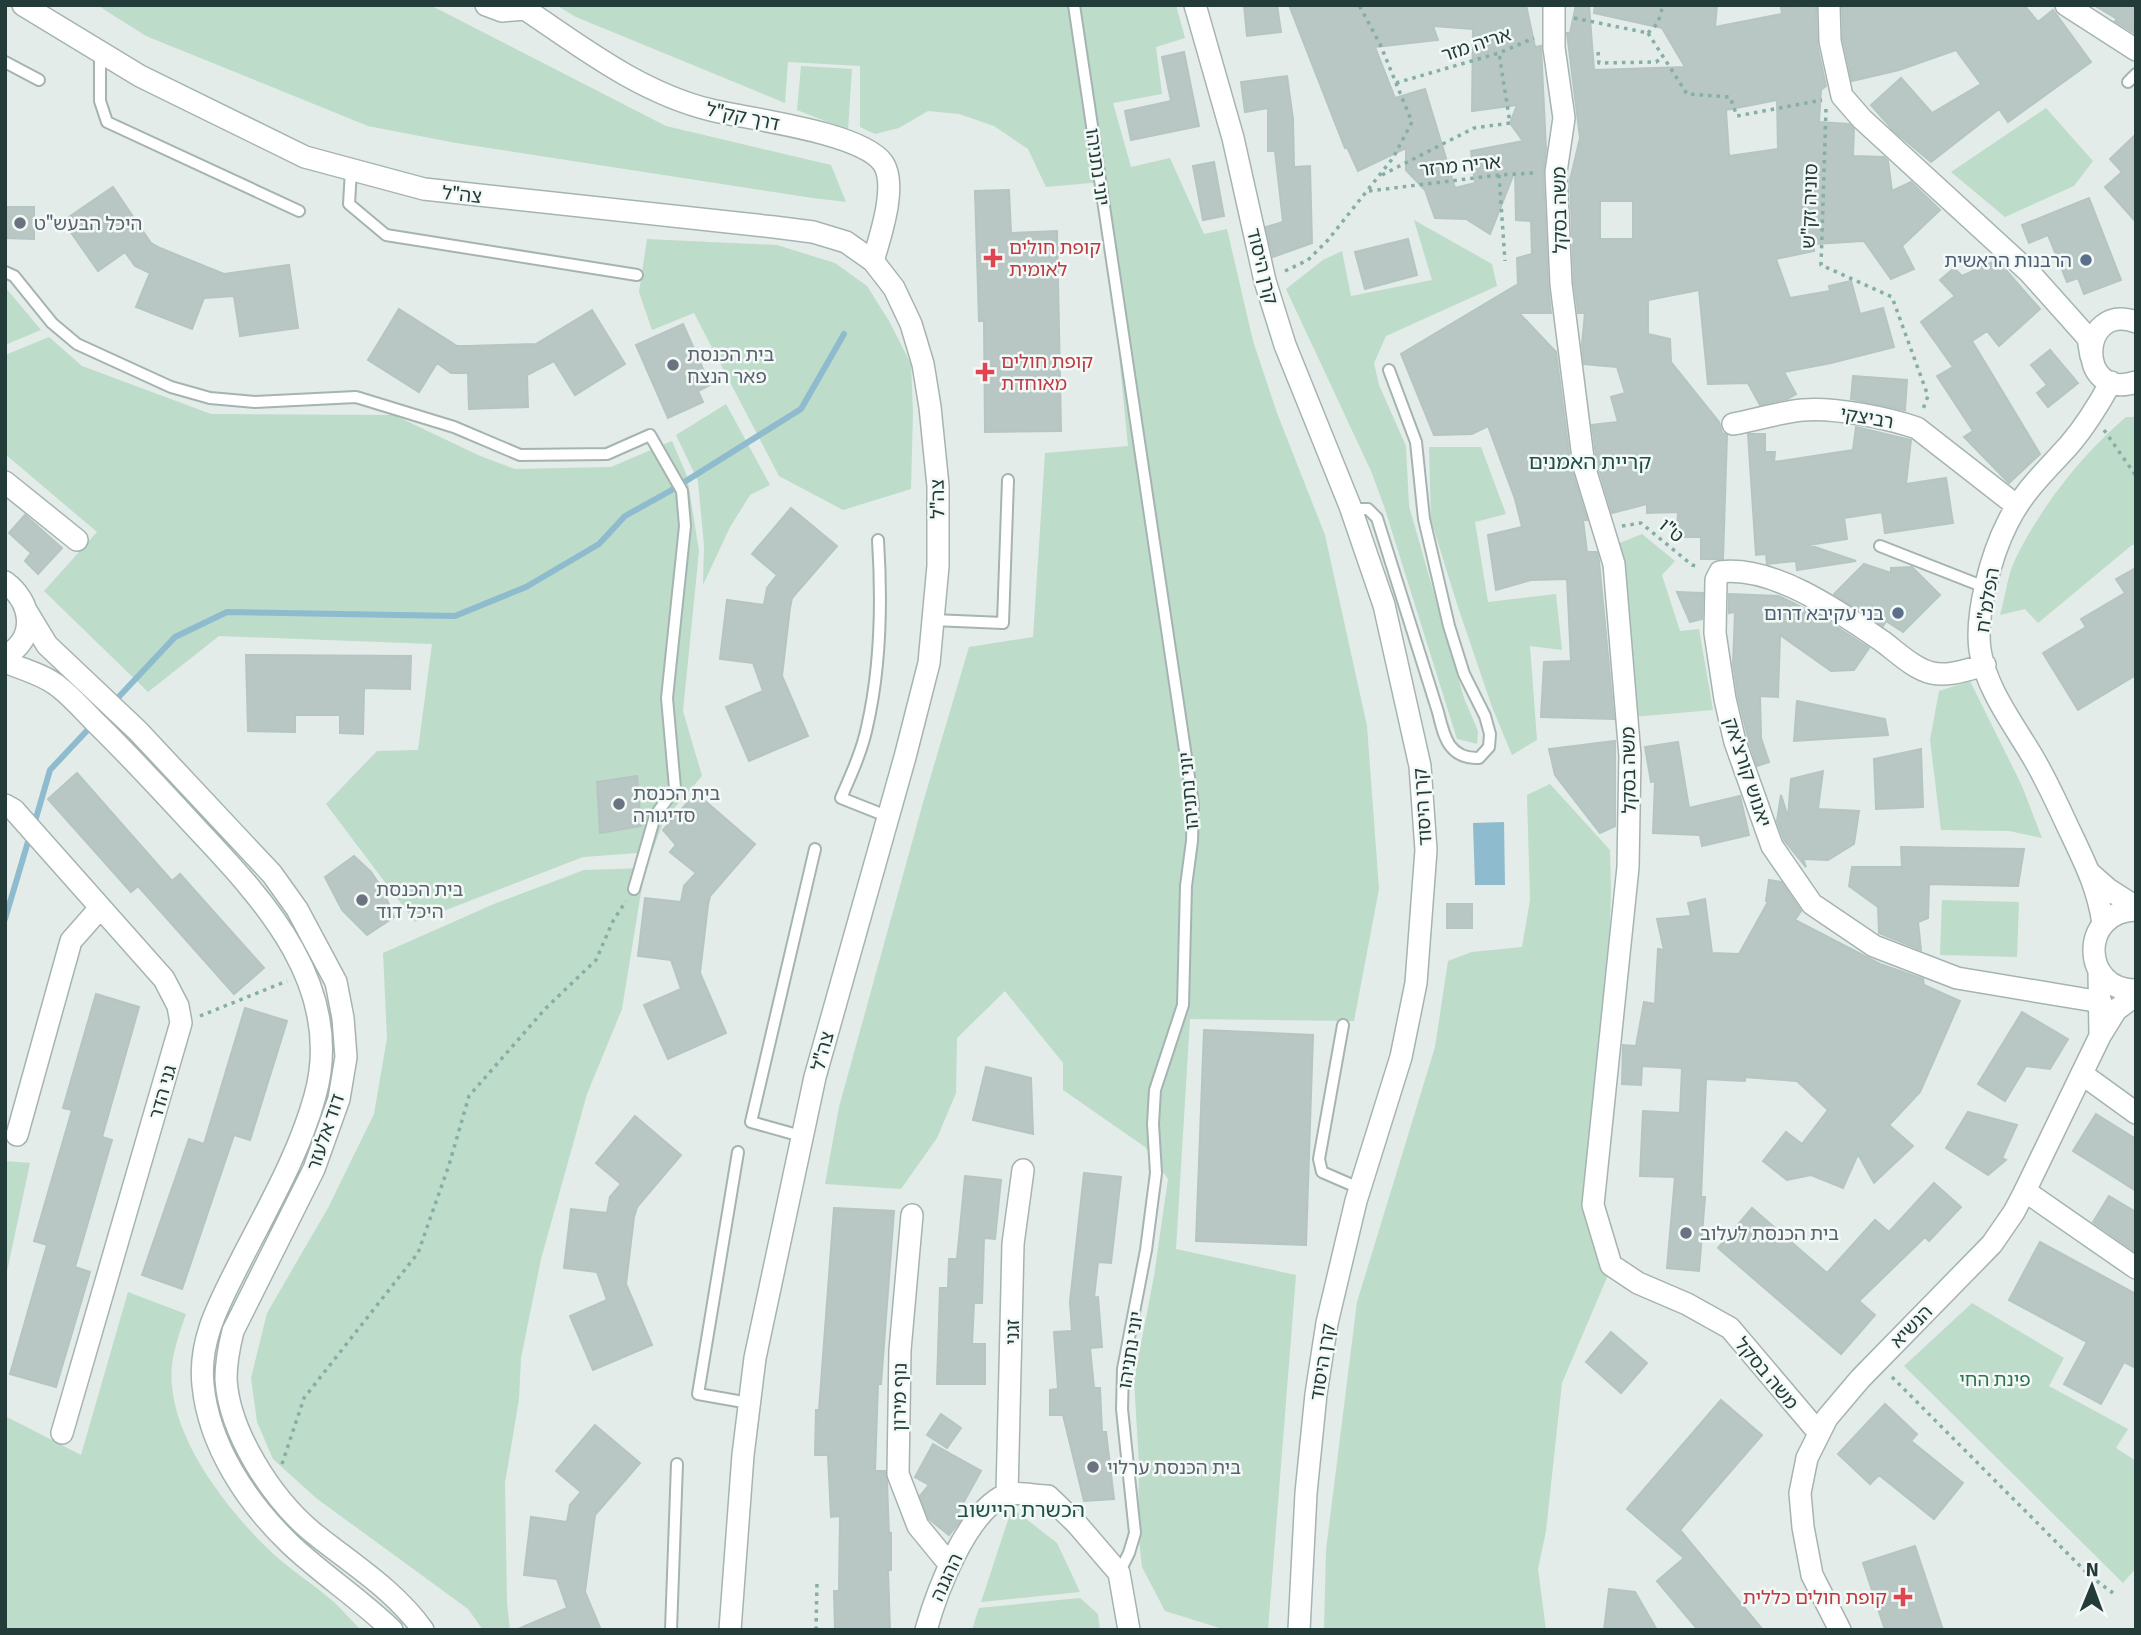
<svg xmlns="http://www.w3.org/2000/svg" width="2141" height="1635" font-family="Signika,'Noto Sans Hebrew',sans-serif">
	<rect width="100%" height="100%" fill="#e3ece9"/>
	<path fill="#bddcc9" d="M97 5H430L666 126 831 165 846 202 813 198 456 143 368 126 146 36Z
		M556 5H1176L1185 38 1156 47 1162 94 1113 103 1131 167 1170 158 1204 234 1227 229 1253 341 1277 413 1325 535 1367 726 1379 889 1354 1021 1190 1019 1176 1249 1296 1275 1268 1630H1226L1165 1611 1142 1567 1138 1530 1139 1464 1134 1380 1154 1276 1168 1179 1145 1147 1063 1090V1063L1005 991 957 1038 956 1093 937 1138 901 1189 825 1184 839 1107 924 799 969 647 1033 637 1045 453 1128 446 1102 182 1046 187 1028 149 994 126 959 114 928 111 899 128 875 134 860 127V66L788 62 785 103 576 17Z
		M801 66 852 69 848 130 797 110Z
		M2046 108 2093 161 2074 186 2005 217 1951 172Z
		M1414 220 1492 264 1497 286 1386 336 1374 363 1379 385 1406 446 1409 506 1464 698 1478 731 1477 744 1457 739 1384 506 1371 471 1286 289 1323 260 1342 251 1351 296 1432 280Z
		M647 239 777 245 835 263 867 286 889 321 911 364 913 412 911 489 843 510 779 476 694 313 652 330 639 292Z
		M5 287 41 330 5 345Z
		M49 337 82 366 211 414 394 415 480 456 515 469 611 467 672 441 687 476 699 551 683 711 702 776 664 820 652 852 583 857 415 922 326 804 377 751 418 750 432 644 219 636 148 692 44 591 97 532 5 454V355Z
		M726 404 770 485 750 495 730 527 703 585 704 546 698 481 676 435Z
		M2126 417H2136V545H2132L2038 623 2025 609 2000 615C2005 598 2007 578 2014 562 2039 509 2081 455 2126 417Z
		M1429 447H1481L1506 514 1475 522 1488 602 1556 594 1562 650 1530 646 1537 740 1512 755 1492 707 1457 604 1431 520Z
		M1642 534 1675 561 1662 575 1680 631 1699 629 1713 710 1632 717 1617 544Z
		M1970 681 2022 786 2042 838 2009 831 1941 830 1930 740 1939 691Z
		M1550 784 1610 850 1611 892 1607 1006 1592 1235 1608 1275 1562 1383 1546 1531 1538 1569 1546 1630H1324L1326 1550 1357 1302 1435 1047 1448 961 1472 952 1522 947 1530 900 1527 795Z
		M645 868 622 1009 587 1094 541 1259 521 1358 519 1399 505 1483 507 1603 510 1630H483L468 1609 316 1498 273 1459 257 1422 251 1378 267 1313 328 1208 374 1114 387 1038 383 953 494 904 584 870Z
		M1942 900 2019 902 2017 957 1940 955Z
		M5 1161 30 1163 5 1281Z
		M128 1292 186 1314C178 1337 169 1361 172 1386 177 1444 225 1506 265 1546 286 1567 312 1583 335 1603 344 1612 352 1621 361 1630H5V1416L81 1455Z
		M1972 1303 2064 1358 2049 1386 2128 1429 2116 1448 2136 1461V1568L2123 1583 1904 1366Z
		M1012 1508 1057 1543 1080 1592 981 1602Z
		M1080 1598 1098 1614 1100 1630H972L979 1608Z"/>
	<path fill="#8ebbce" d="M1504 822 1505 885H1475L1473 823Z"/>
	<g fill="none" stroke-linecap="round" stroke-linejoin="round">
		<path stroke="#8ebbce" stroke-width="6" d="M34 825 50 770 175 637 227 612 455 616 526 587 599 544 625 516 670 491 801 409 844 334
			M5 919 30 835"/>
	</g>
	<path fill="#b8c7c3" stroke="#b5c5c1" stroke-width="2" fill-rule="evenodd" d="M1244 5H1277L1281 32 1247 36Z
		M1289 5H1526L1535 47 1541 46 1546 149 1543 173 1548 285 1551 313H1519L1556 352 1571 468 1587 520H1583L1587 552H1597L1599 561 1614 719 1541 717 1544 662 1571 661 1567 579 1531 580 1496 590 1488 535 1522 527 1515 499 1488 426 1472 434 1434 435 1401 354 1518 284 1517 258 1532 254 1531 221 1516 220 1515 171 1490 234 1466 219 1435 218 1425 190 1406 170V148L1358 171 1347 147 1345 148ZM1433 26 1473 29 1472 111 1517 105 1510 123 1523 141 1471 151 1475 183 1455 188 1425 89 1395 98 1375 47 1438 40Z
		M1576 5H1589L1594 70 1685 67 1662 28 1594 13 1595 5H1717L1715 27 1782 14 1781 7 1816 5 1817 44 1826 86 1821 90 1819 122 1849 124 1854 129 1853 156 1884 157 1888 161 1892 191 1911 182 1940 210 1902 246 1914 269 1891 279 1864 241 1814 244V251L1776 259 1790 298 1830 291 1829 286 1851 281 1860 314 1883 308 1894 347 1831 363 1784 372 1796 394 1787 399 1760 405 1748 383 1708 384 1699 290 1648 300V334L1670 339 1671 362 1719 422 1722 433 1727 435 1723 559H1701V537H1677L1678 512 1647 513V504L1612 513 1597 463 1592 425 1618 422 1611 397 1625 393 1617 367 1584 364 1582 344 1585 313H1578L1574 283 1570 180 1580 138 1567 33H1570ZM1777 100 1778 149 1729 156 1726 110ZM1600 201H1633V239H1600Z
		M1842 5H2024L2038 22 2053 10 2091 62 2008 122 1999 109 1931 162 1893 130 1871 105 1901 78 1932 113 1981 84 1956 50 1899 70 1852 81 1843 39Z
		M2094 5H2136V34L2115 21 2117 19Z
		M1184 52 1199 126 1131 140 1125 111 1171 101 1162 57Z
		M1287 76 1293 119 1294 167 1310 166 1312 243 1273 257 1266 227 1283 222 1275 151H1268V108L1245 112 1241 82Z
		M2136 134V222L2105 187 2122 172 2110 159Z
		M1214 162 1224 216 1203 220 1193 166Z
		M113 187 151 243 160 248 224 274 289 265 298 328 240 336 234 296 204 298 192 329 136 307 150 273 135 266 125 252 98 271 63 221Z
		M1009 190 1011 233 1057 231 1061 431 985 432 984 321H979L975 191Z
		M2089 198 2121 280 2084 294 2078 278 2067 282 2048 235 2029 243 2022 225Z
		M5 207H34V239L5 238Z
		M1408 239 1417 275 1365 289 1355 252Z
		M1997 260 2040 309 1999 346 1987 331 1972 341 2040 454 2009 483 1964 437 1973 431 1937 376 1953 367 1921 322 1955 296 1940 280 1954 268 1962 276Z
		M399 309 457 346H467L536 344 592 310 625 364 575 395 554 361 527 375 528 407 469 409 468 373H451L437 363 419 392 368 360Z
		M683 324 710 385 698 391 703 402 668 418 636 345Z
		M2050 350 2078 383 2048 407 2037 393 2047 385 2031 365Z
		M1853 376 1907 380 1905 410 1851 399Z
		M1856 427 1911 440 1906 484 1946 478 1953 523 1885 533 1882 512 1844 518 1847 539 1809 545 1856 561 1797 570 1796 561 1767 564 1766 554 1756 555 1748 434H1765V452H1775L1774 462 1853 450Z
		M791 508 837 546 792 598 790 608 782 676 808 736 749 761 726 707 763 691 753 663 720 659 727 600 764 605 767 588 777 575 752 554Z
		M25 515 62 548 38 574 25 561 31 553 9 533Z
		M1864 564 1891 573V568L1912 567 1940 595 1903 632 1886 621 1883 626 1834 594Z
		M2136 568V675L2078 710 2043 653 2086 627 2081 619 2125 593 2116 579Z
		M1677 592 1703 593 1702 619 1690 622Z
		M1729 594 1779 596 1820 616 1869 648 1854 670 1831 671 1780 635 1778 697 1760 696 1761 738 1769 762 1757 766 1748 738 1738 697 1733 664 1735 612 1729 613Z
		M246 655 411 656 410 689 364 688 363 734 340 733V715H295V732L248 731Z
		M1797 701 1885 719 1888 735 1794 741Z
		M1615 741V826L1600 833 1555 775 1549 749Z
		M1678 742 1689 808 1740 796 1749 835 1702 846 1700 835 1653 833 1655 781 1651 782 1645 747Z
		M1921 749 1923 807 1876 809 1874 759Z
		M1823 771 1818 809 1859 811 1854 844 1828 860 1803 859 1806 867 1784 840 1777 821 1781 795 1788 817 1791 779Z
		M77 773 172 881 180 874 264 968 234 994 138 886 131 892 48 799Z
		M637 776 641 826 600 833 597 782Z
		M696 793 755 844 710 896 708 905 700 973 726 1033 668 1059 644 1005 681 989 671 960 638 956 645 898 681 902 684 886 696 873 670 852 676 845 663 830Z
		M1901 847 2024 849 2018 886 1929 884 1928 918 1918 922 1921 950 1879 933 1878 907 1849 886 1852 867H1902Z
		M354 856 371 872 383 890 394 917 367 935 342 910 325 877Z
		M1769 880 1781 882 1801 911 1795 920 1880 964 1923 979 1924 985 1960 1001 1920 1092 1889 1125 1913 1146 1874 1183 1858 1154 1843 1188 1811 1175 1787 1180 1763 1161 1786 1132 1802 1144 1828 1110 1797 1081 1745 1077V1081L1706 1079 1701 1197H1705L1699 1271 1667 1268 1675 1177 1640 1176 1643 1111 1680 1113 1682 1068 1642 1066 1641 1085 1622 1084 1623 1045 1636 1046 1644 1002 1655 1004 1658 949 1664 950 1657 919 1691 916 1688 903 1705 899 1712 953 1739 954 1768 902 1766 901Z
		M1447 904H1472V928H1447Z
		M96 994 139 1007 102 1137 112 1140 75 1267 90 1272 56 1387 10 1374 47 1245 34 1241 72 1110 63 1108Z
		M245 1008 287 1021 250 1140 234 1135 182 1289 142 1275 189 1139 204 1144Z
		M2022 1012 2068 1039 2050 1069 2026 1066 2005 1101 1978 1084Z
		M1204 1030 1313 1035 1306 1245 1196 1241Z
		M986 1067 1031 1078 1033 1134 973 1120Z
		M1968 1112 2017 1125 2002 1158 2006 1160 1988 1175 1946 1148Z
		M2096 1114 2136 1139V1191L2073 1151Z
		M635 1116 681 1155 637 1207 634 1217 626 1284 652 1345 593 1370 570 1316 607 1300 597 1272 564 1268 571 1209 607 1213 610 1197 621 1184 596 1163Z
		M1084 1173 1121 1177 1111 1263 1098 1262 1094 1298 1098 1297 1102 1347 1090 1348 1094 1388H1100L1102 1432H1106L1114 1499 1084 1501 1063 1415H1050V1390L1058 1389 1054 1332 1072 1331 1070 1302Z
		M965 1176 1001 1180 995 1239 984 1238 982 1303H974L972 1344H985V1384H937L940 1288H948L949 1259H957Z
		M1934 1183 1961 1207 1929 1241 1925 1237 1859 1301 1875 1315 1841 1354 1718 1248 1752 1208 1827 1273 1875 1220 1889 1232Z
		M2109 1196 2136 1212V1252L2093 1222Z
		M834 1208 894 1211 881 1384H878L875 1471H885L887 1481 889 1536 891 1532V1570H888L890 1630H835L834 1591H839L840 1516 831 1517 828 1455H815L816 1410H819Z
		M2040 1242 2136 1294V1368L2124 1362 2101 1404 2064 1384 2087 1342 2009 1300Z
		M1611 1332 1647 1363 1621 1393 1586 1362Z
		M1721 1400 1762 1435 1680 1530 1763 1630H1698L1657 1581 1684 1558 1627 1509Z
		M1885 1404 1917 1434 1911 1441 1963 1483 1934 1519 1879 1475 1870 1484 1838 1454Z
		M941 1414 961 1428 947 1448 927 1435Z
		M595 1425 640 1463 595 1515 585 1592 601 1630H516L567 1608 557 1579 524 1575 531 1517 567 1522 570 1505 581 1492 556 1471Z
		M933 1444 981 1471 956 1516 961 1520 949 1535 929 1519 920 1496 929 1485 915 1477Z
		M1915 1546 1943 1630H1885L1863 1563Z
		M1609 1589 1635 1592 1657 1630H1604Z"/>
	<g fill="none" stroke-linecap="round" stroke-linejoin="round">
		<g stroke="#a6b4b1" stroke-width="14">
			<path id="service" d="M1074 5 1193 804 1192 841 1186 886 1183 1005 1155 1090 1153 1124 1156 1173 1146 1250 1123 1369 1122 1409 1135 1533 1129 1553 1119 1573
				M100 52V101L107 122 299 211
				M5 62 39 80
				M2128 82 2136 74
				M351 170 349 204 386 235 637 275
				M5 272 14 276 52 323 77 344 171 387 210 398 255 402 356 397 454 427 520 455 607 454 650 435 682 491 685 526 667 698 675 788 655 816 634 889
				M1351 509H1368L1377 518 1438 712C1444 737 1449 759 1479 758L1489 747 1490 734 1485 716 1464 674 1449 626 1424 519 1416 442 1389 370
				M878 540C882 602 881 666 867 727 862 751 851 775 841 798L889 817
				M1880 546 1987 588
				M933 620 1003 623 1008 480
				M1343 1025 1319 1159 1322 1172 1359 1188
				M801 1136 751 1122 815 849
				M738 1152 698 1394 749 1403
				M671 1630 677 1464"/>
		</g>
		<g stroke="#a6b4b1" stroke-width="24">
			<path id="minor" d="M486 5 502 11 525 9
				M522 5 525 9C583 48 641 93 711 110 748 119 861 132 883 163 898 185 880 237 873 261
				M1195 5 1233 138 1265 281 1285 345 1350 506 1384 605 1420 766 1426 850 1416 983 1401 1057 1356 1201 1327 1323 1316 1394 1306 1493 1299 1630
				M1554 5V48L1564 118 1556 172 1561 284 1584 466 1614 564 1630 756 1628 867 1593 1205 1611 1265 1638 1283 1687 1304 1730 1328 1819 1433
				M1829 5 1830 41 1842 96 1862 119 2029 272 2088 338 2091 356
				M2066 5 2136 50
				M2136 322C2078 301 2076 402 2136 382
				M1733 424C1756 420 1780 412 1803 410 1834 407 1888 418 1917 428L2017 506
				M5 482 77 540
				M1985 665C1969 669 1949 677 1932 673 1914 669 1897 652 1882 641 1840 612 1773 565 1720 572L1716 580 1715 633 1725 699 1735 742 1772 846 1812 904 1874 946 1957 978 2101 1002
				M5 805 14 810 164 979 178 1006 181 1023 62 1433
				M2091 874 2108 889 2136 907
				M2103 924C2098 887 2083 859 2067 825 2056 801 2045 777 2031 754 2012 722 1986 688 1980 650 1975 614 1991 555 2008 522 2024 490 2047 470 2070 444 2087 424 2099 404 2111 382
				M2082 1074 2136 1113
				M17 1135 71 941 100 908
				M2025 1191 2136 1268
				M912 1215 900 1350 898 1474 918 1526 950 1565
				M1007 1494 1013 1244 1023 1170
				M926 1630C937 1591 966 1513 1005 1495 1015 1491 1036 1496 1048 1496L1076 1523 1119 1573 1129 1630"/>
		</g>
		<g stroke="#a6b4b1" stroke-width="24">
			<path id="tertiary" d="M23 5 140 76 305 157 424 189 774 227 813 232 846 242 873 261 894 288 911 324 923 364 930 407 938 486V566L929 663 905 757 815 1077 755 1358 743 1455 730 1630
				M5 582C32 602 38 638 5 656
				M27 612 47 645 138 731 272 874 297 909 336 982 343 1018 346 1057 339 1099 314 1169 233 1331C229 1347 226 1362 226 1379 229 1432 271 1497 311 1531 349 1562 394 1589 423 1630
				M5 662C22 669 45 675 59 687 72 697 83 710 94 721 130 756 164 793 198 830 266 902 345 988 315 1096 299 1154 268 1207 241 1260 221 1300 198 1339 203 1385 209 1446 247 1503 291 1545 323 1575 360 1599 392 1630
				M2136 910C2079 911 2081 991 2136 990
				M2099 971 2100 1034
				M1840 1630 1812 1575 1803 1527 1800 1493 1807 1458 1827 1418 1860 1379 1992 1244 2014 1212 2025 1191 2100 1036 2116 1010 2136 995"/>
		</g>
		<path stroke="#85aea7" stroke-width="3.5" stroke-dasharray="3.5 5" stroke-linecap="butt" d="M1574 18 1648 33
			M1648 33 1687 94 1730 97 1737 116 1822 100
			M1648 33 1658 23 1663 5
			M1598 52 1599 63 1656 62 1663 57
			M1396 83 1499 53 1534 38
			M1826 109 1821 265 1892 297 1928 396 1923 409
			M1382 175 1474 128 1510 123 1499 53
			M1499 175 1505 261
			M1369 191 1499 175 1535 173
			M1285 271 1308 260 1328 240 1393 158 1412 122 1380 44 1359 5
			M2104 430 2136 476
			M1622 526 1641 523 1692 565 1700 567
			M200 1016 287 981
			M1892 1377 2090 1576 2113 1593
			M282 1464 304 1398 418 1253 449 1165 469 1096 545 1009 596 960 613 921 626 901
			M816 1630 817 1582"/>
		<use href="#service" stroke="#fff" stroke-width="10"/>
		<use href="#minor" stroke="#fff" stroke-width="21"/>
		<use href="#tertiary" stroke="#fff" stroke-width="21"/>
	</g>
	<g fill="#6b7280" stroke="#f3f9f7" stroke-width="2.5">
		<circle cx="20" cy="223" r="7"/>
		<circle cx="673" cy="365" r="7"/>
		<circle cx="619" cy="804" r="7"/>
		<circle cx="362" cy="900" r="7"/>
		<circle cx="1686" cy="1233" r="7"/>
		<circle cx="1093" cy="1467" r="7"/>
	</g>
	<g fill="#e0444e" stroke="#f3f9f7" stroke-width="2.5">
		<path d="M989.5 247.5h7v7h7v7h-7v7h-7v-7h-7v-7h7z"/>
		<path d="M981.5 361.5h7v7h7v7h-7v7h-7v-7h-7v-7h7z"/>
		<path d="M1899.5 1586.5h7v7h7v7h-7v7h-7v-7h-7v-7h7z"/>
	</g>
	<g fill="#5c6f8a" stroke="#f3f9f7" stroke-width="2.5">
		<circle cx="2086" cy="260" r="7"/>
		<circle cx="1898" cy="613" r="7"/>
	</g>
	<g text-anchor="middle" stroke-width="5" stroke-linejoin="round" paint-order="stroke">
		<g font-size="19" fill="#233c39" stroke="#f3f9f7">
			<text transform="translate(1476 44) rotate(-18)" y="7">אריה מזר</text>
			<text transform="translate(743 116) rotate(12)" y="7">דרך קק"ל</text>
			<text transform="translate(1460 165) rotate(-6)" y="7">אריה מרזר</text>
			<text transform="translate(1098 167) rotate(82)" y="7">יוני נתניהו</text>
			<text transform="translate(462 194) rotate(6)" y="7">צה"ל</text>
			<text transform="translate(1809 206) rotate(-88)" y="7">סוניה זק"ש</text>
			<text transform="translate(1559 210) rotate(-91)" y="7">משה בסקל</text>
			<text transform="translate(1263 266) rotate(76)" y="7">קרן היסוד</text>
			<text transform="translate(1867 417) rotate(10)" y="7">רביצקי</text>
			<text transform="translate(937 499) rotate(-91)" y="7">צה"ל</text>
			<text transform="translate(1672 530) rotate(40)" y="7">ט"ו</text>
			<text transform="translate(1987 600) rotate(-81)" y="7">הפלמ"ח</text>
			<text transform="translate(1628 770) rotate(-91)" y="7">משה בסקל</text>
			<text transform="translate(1748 772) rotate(72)" y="7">יאנוש קורצ'אק</text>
			<text transform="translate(1188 791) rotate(-95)" y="7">יוני נתניהו</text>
			<text transform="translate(1422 807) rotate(-94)" y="7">קרן היסוד</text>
			<text transform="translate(822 1051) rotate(-75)" y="7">צה"ל</text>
			<text transform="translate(162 1092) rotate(-74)" y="7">גני הדר</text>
			<text transform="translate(325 1132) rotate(-71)" y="7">דוד אלעזר</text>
			<text transform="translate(1911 1326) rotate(-46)" y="7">הנשיא</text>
			<text transform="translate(1012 1332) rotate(-89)" y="7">זגני</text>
			<text transform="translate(1130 1350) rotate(-81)" y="7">יוני נתניהו</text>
			<text transform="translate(1322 1362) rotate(-81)" y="7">קרן היסוד</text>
			<text transform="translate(1767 1373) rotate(50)" y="7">משה בסקל</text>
			<text transform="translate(899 1397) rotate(-89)" y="7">נוף מירון</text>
			<text transform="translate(946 1577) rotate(-65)" y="7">ההגנה</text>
		</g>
		<g font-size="19" fill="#5b616d" stroke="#f3f9f7" text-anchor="start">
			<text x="34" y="230">היכל הבעש"ט</text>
			<text x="687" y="361">בית הכנסת<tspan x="687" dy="22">פאר הנצח</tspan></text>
			<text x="633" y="800">בית הכנסת<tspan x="633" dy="22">סדיגורה</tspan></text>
			<text x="376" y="896">בית הכנסת<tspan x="376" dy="22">היכל דוד</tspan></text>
			<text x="1700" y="1240">בית הכנסת לעלוב</text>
			<text x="1107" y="1474">בית הכנסת ערלוי</text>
		</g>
		<g font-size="19" fill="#be3a42" stroke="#f3f9f7" text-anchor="start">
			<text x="1009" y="254">קופת חולים<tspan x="1009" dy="22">לאומית</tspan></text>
			<text x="1001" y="368">קופת חולים<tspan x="1001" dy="22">מאוחדת</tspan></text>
			<text x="1887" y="1604" text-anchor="end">קופת חולים כללית</text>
		</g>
		<g font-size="19" fill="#4e5e75" stroke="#f3f9f7" text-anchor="end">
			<text x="2072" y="267">הרבנות הראשית</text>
			<text x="1884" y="620">בני עקיבא דרום</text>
		</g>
		<g font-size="19" fill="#307152" stroke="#f3f9f7">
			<text x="1995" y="1386">פינת החי</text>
		</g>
		<g font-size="21" fill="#204e49" stroke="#f3f9f7">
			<text x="1590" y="469">קריית האמנים</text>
			<text x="1021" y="1517">הכשרת היישוב</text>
		</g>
	</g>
	<rect width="2141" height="1635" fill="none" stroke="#233c39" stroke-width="14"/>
	<g transform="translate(2092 1586) rotate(1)" stroke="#f3f9f7" stroke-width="5" paint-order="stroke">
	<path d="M0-5L12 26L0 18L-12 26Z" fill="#233c39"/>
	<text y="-10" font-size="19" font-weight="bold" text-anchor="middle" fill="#233c39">N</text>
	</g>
</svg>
